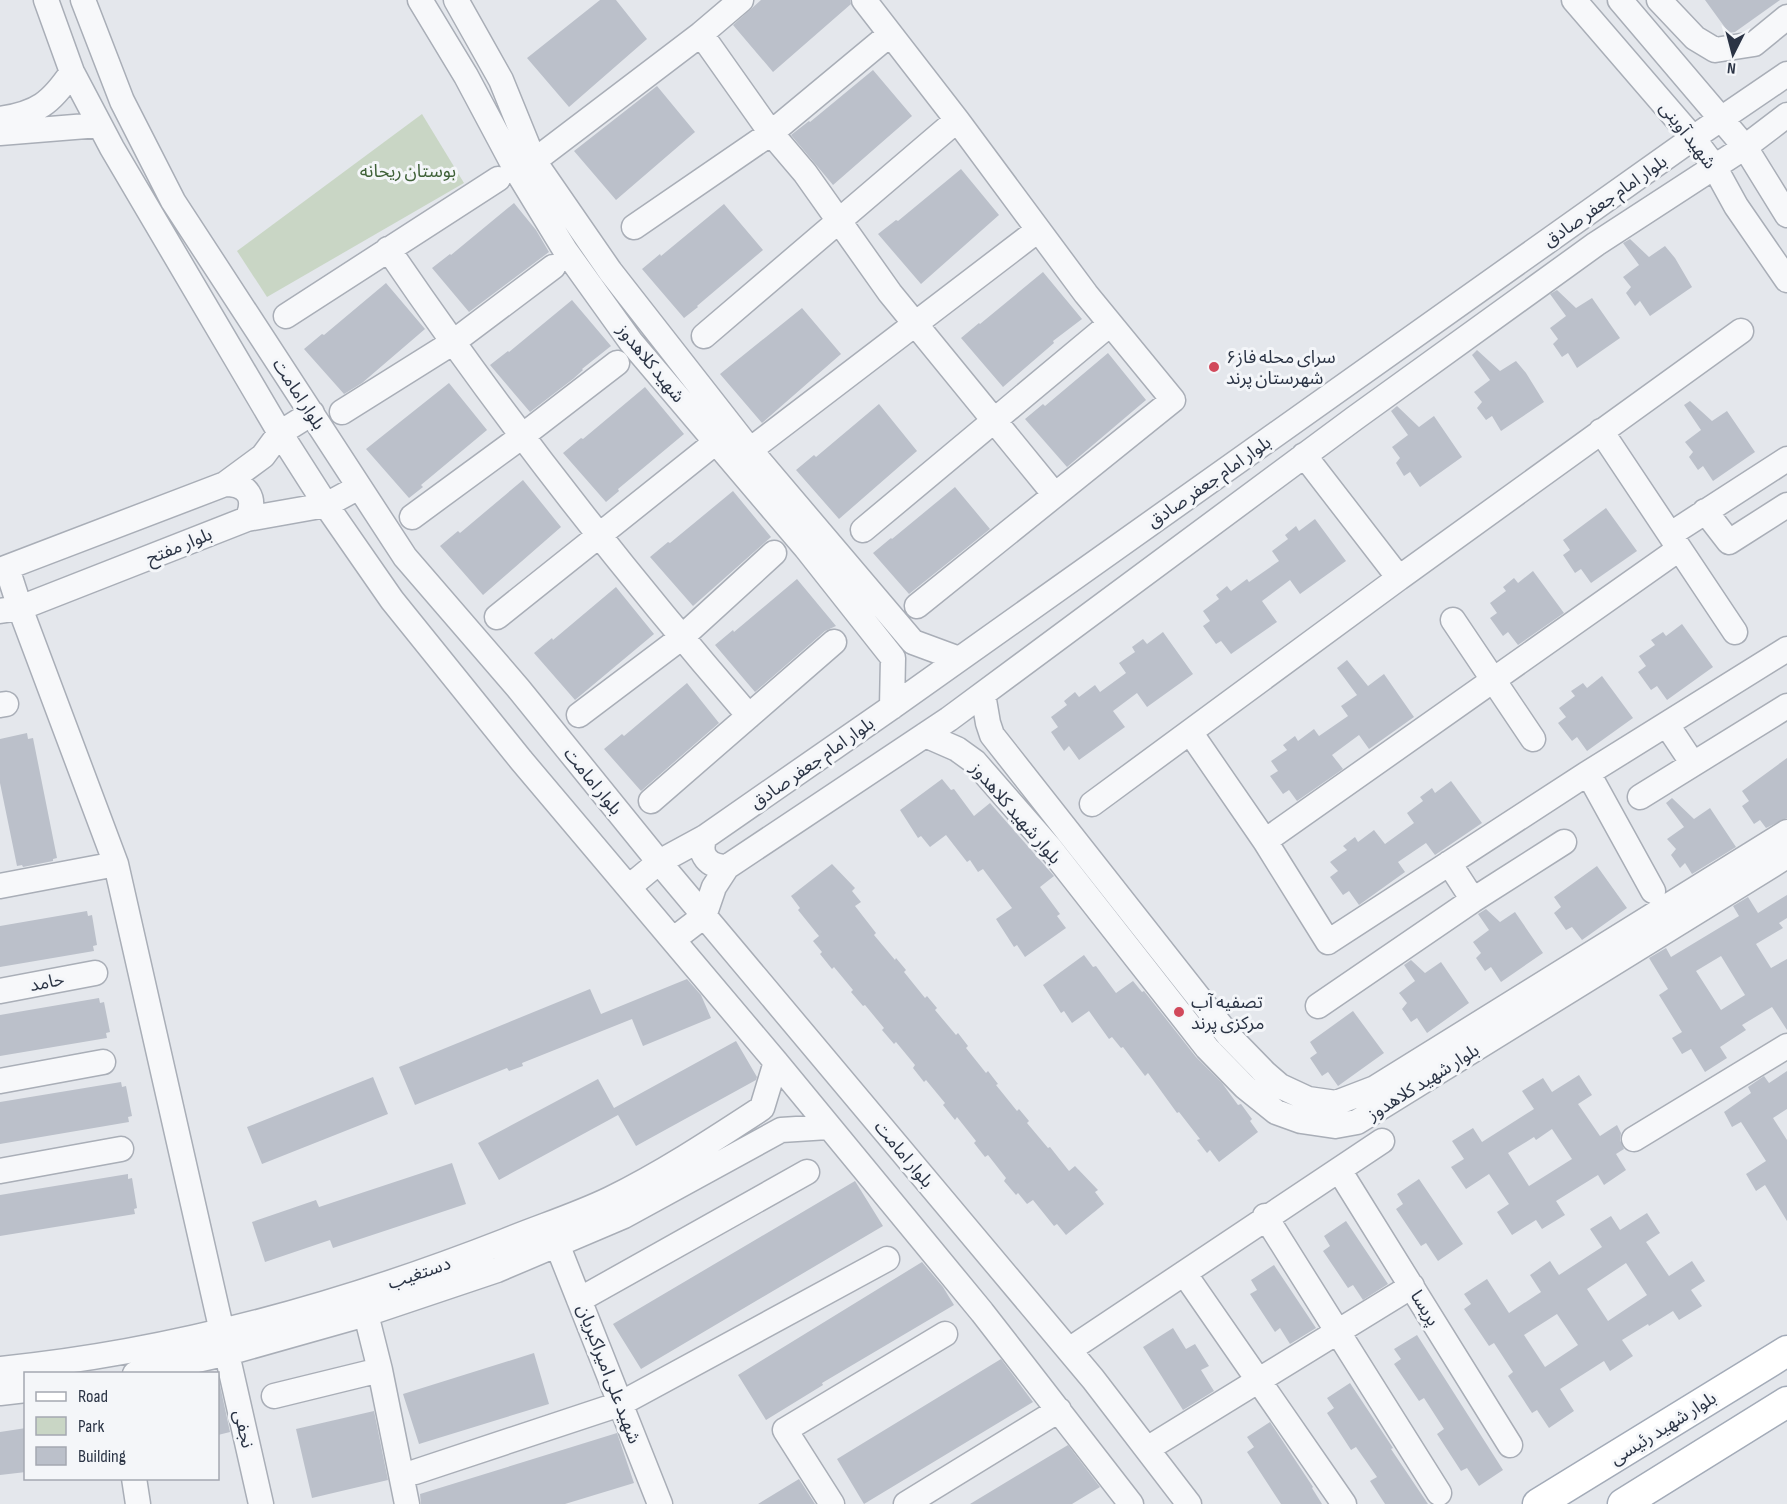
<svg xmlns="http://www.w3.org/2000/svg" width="1787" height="1504" font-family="'Sofia Sans Condensed','Noto Sans Arabic',sans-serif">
	<rect width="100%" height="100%" fill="#e4e7ec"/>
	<path fill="#c9d6c5" d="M422 114 464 183 267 297 237 251Z"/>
	<path fill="#bbc0ca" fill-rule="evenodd" d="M600 0H616L647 39 569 107 527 58Z
		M761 0H850L851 4 773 72 733 25Z
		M1705 0H1780L1735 32 1729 33Z
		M873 70 912 116 833 185 791 135 809 121 810 122Z
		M657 86 695 132 616 200 574 151Z
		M961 169 999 215 921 284 878 234 896 220 898 221Z
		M514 203 536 230 549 252 469 312 432 268 450 254 451 255Z
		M724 204 763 250 697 306 698 307 684 318 642 269 660 254 661 256Z
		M1630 239 1649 257 1665 246 1675 258 1692 287 1650 316 1640 301 1635 306 1626 293 1631 287 1623 277 1639 265 1623 243Z
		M1043 272 1082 319 1053 341 1054 343 1003 387 961 338 979 323 980 324Z
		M386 283 425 329 362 383 344 394 304 349 322 334 324 335Z
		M1557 290 1576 308 1592 298 1620 338 1577 368 1568 353 1562 357 1553 344 1558 339 1550 328 1566 316 1550 294Z
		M572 300 611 346 582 369 583 370 573 379 530 412 490 365 508 351 509 352Z
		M802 308 841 354 762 423 720 374Z
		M1477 350 1500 371 1516 361 1526 373 1544 402 1501 431 1492 416 1486 420 1477 408 1482 402 1474 392 1490 380 1472 355Z
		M1108 353 1146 400 1067 467 1025 419 1043 404 1045 406Z
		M449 383 487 430 421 485 423 487 409 498 366 449Z
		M645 387 684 434 618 489 619 491 606 502 563 453 581 438 583 439Z
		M1690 401 1712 421 1727 411 1755 452 1713 481 1703 466 1698 470 1689 457 1693 452 1685 442 1701 430 1684 405Z
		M879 404 917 451 839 519 796 470 814 455 816 457Z
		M1397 406 1419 427 1434 416 1462 457 1420 487 1410 472 1404 476 1396 463 1400 458 1392 447 1408 435 1391 411Z
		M523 480 561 527 483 595 440 546 458 531 460 533Z
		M955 487 990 529 909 594 873 553 891 538 892 539Z
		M733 491 771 537 693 606 650 557 668 542 670 543Z
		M1606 508 1637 551 1591 583 1581 569 1575 573 1563 555 1570 550 1563 540Z
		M1315 519 1346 561 1300 594 1290 580 1262 601 1277 622 1231 654 1221 641 1216 644 1203 626 1210 621 1203 611 1219 599 1216 595 1227 586 1231 591 1247 579 1249 582 1279 561 1272 551 1288 539 1285 535 1296 526 1299 531Z
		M1533 571 1564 613 1518 645 1508 632 1503 636 1490 618 1497 613 1490 603 1506 591 1503 587 1514 578 1518 583Z
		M797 579 836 626 825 631 755 692 715 645 733 630 734 632Z
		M616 587 654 634 575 700 534 653 552 638 553 640Z
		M1682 624 1713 667 1667 700 1657 686 1651 690 1638 672 1646 666 1639 656 1655 645 1651 640 1663 632 1666 636Z
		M1163 632 1193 674 1147 707 1137 693 1113 711 1125 727 1079 760 1069 746 1064 751 1051 732 1058 727 1051 717 1067 705 1064 701 1075 692 1079 697 1095 685 1100 692 1126 673 1119 663 1135 652 1132 647 1143 639 1147 644Z
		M1347 660 1368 686 1384 674 1414 717 1369 749 1359 735 1332 755 1343 769 1297 801 1289 790 1283 794 1270 776 1278 771 1271 761 1287 750 1283 745 1295 736 1298 741 1314 729 1319 736 1348 716 1341 706 1357 695 1337 668Z
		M1602 676 1633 718 1587 751 1577 737 1572 741 1558 723 1566 717 1559 708 1575 696 1571 691 1583 683 1587 688Z
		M687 683 719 723 641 791 604 749 622 734 624 736Z
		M27 733 28 739 33 738 57 858 53 859V861L23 867 22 865 17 866 0 783V739Z
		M1787 758V818L1766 828 1760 820 1754 824 1742 806 1749 801 1742 791Z
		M942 779 951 790 954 789 974 816 990 803 1054 876 1040 887 1060 914 1057 916 1066 928 1025 957 1017 945 1014 947 996 919 1012 908 983 869 978 872 970 860 967 862 946 835 930 847 921 836 918 838 900 810Z
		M1451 781 1482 823 1435 855 1426 843 1398 862 1405 872 1359 905 1349 891 1343 895 1330 877 1338 871 1330 862 1347 850 1343 846 1355 837 1358 842 1374 830 1385 844 1414 823 1407 813 1423 801 1420 797 1432 788 1435 793Z
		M1672 798 1694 819 1710 808 1736 847 1692 874 1685 863 1680 868 1671 855 1676 849 1667 839 1684 827 1666 803Z
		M832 864 855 888 852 891 861 902 855 906 876 933 874 935 895 960 896 958 906 970 904 972 925 998 927 996 937 1008 935 1010 956 1035 958 1033 968 1046 966 1048 986 1073 988 1071 998 1084 996 1085 1017 1111 1019 1109 1029 1121 1027 1123 1048 1148 1050 1147 1069 1171 1075 1166 1098 1190 1095 1192 1104 1204 1066 1235 1057 1224 1054 1226 1033 1200 1027 1204 1018 1193 1016 1195 1004 1181 1006 1178 988 1155 985 1157 974 1143 976 1141 957 1117 955 1120 943 1105 945 1103 926 1080 924 1082 913 1068 915 1065 896 1042 894 1044 882 1030 884 1028 865 1005 863 1006 851 992 853 990 834 967 832 969 820 954 822 952 813 941 819 936 798 910 800 908 791 896Z
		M1597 866 1627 908 1582 940 1572 927 1566 930 1554 913 1561 907 1554 897Z
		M1787 895V918L1779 923 1783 928 1756 944 1771 968 1787 959V1030L1772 1007 1742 1025 1746 1030 1720 1047 1727 1058 1705 1072 1691 1049 1682 1054 1672 1038 1682 1032 1659 995 1668 989 1649 958 1666 948 1671 957 1739 916 1733 906 1748 897 1758 913ZM1721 956 1745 995 1721 1010 1696 971Z
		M1486 909 1500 922 1515 912 1543 953 1501 982 1491 967 1485 971 1476 958 1481 953 1473 942 1489 930 1478 914Z
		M87 911 88 916 92 915 97 945 93 946 94 951 0 967V926Z
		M1084 955 1093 967 1096 966 1116 993 1133 981 1142 992 1144 991 1196 1057 1222 1083 1238 1105 1241 1104 1252 1119 1250 1121 1258 1132 1219 1162 1210 1150 1207 1153 1197 1140 1200 1139 1179 1112 1177 1113 1148 1073 1145 1076 1123 1047 1121 1048 1112 1037 1109 1039 1089 1011 1072 1023 1064 1011 1061 1013 1043 985Z
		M1411 960 1425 973 1441 962 1469 1003 1427 1033 1417 1018 1411 1022 1402 1009 1407 1003 1399 993 1415 981 1404 965Z
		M687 979 701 995 711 1018 643 1046 632 1019 522 1063 523 1066 509 1071 507 1068 415 1105 399 1067 590 989 601 1014Z
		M99 998 100 1003 104 1002 110 1032 106 1033 107 1038 0 1056V1015Z
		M1353 1011 1384 1053 1338 1086 1328 1072 1322 1076 1310 1058 1317 1053 1310 1042Z
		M736 1041 757 1077 756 1080 636 1146 618 1115 499 1180 478 1143 598 1079 614 1108Z
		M1787 1071V1109L1773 1118 1787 1140V1221L1765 1185 1756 1191 1746 1174 1766 1161 1741 1122 1732 1127 1724 1112 1751 1093 1748 1087 1764 1076 1769 1083Z
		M1579 1075 1592 1095 1578 1104 1600 1136 1617 1125 1621 1133 1620 1140 1624 1149 1616 1154 1626 1170 1604 1185 1598 1175 1556 1201 1565 1215 1542 1229 1536 1220 1512 1235 1497 1212 1509 1204 1489 1174 1466 1189 1451 1167 1464 1159 1452 1141 1473 1128 1482 1142 1534 1109 1522 1091 1543 1078 1552 1092ZM1552 1129 1572 1159 1529 1186 1508 1153 1534 1137 1536 1140Z
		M373 1077 388 1114 262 1164 247 1127Z
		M121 1082 122 1087 126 1086 132 1116 128 1117 129 1122 0 1144V1102Z
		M452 1163 466 1204 333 1248 330 1240 265 1262 252 1222 316 1200 319 1207Z
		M128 1174V1179L132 1178 137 1208 134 1209 135 1214 0 1236V1195Z
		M1419 1179 1463 1244 1438 1261 1426 1243 1421 1246 1396 1209 1403 1204 1397 1194Z
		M855 1181 883 1226 641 1369 613 1324Z
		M1647 1213 1660 1233 1646 1242 1669 1276 1692 1261 1705 1281 1691 1290 1702 1306 1679 1320 1673 1311 1649 1326 1648 1324 1622 1340 1633 1356 1610 1371 1604 1361 1560 1389 1574 1411 1549 1428 1537 1410 1532 1413 1508 1376 1513 1372 1494 1343 1489 1346 1464 1309 1471 1304 1464 1294 1487 1279 1509 1313 1541 1292 1530 1275 1550 1261 1559 1275 1602 1247 1590 1229 1611 1216 1620 1230ZM1626 1263 1647 1295 1608 1321 1587 1289ZM1557 1314 1578 1345 1545 1367 1524 1335Z
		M1346 1221 1388 1284 1363 1300 1353 1285 1348 1288 1323 1251 1330 1246 1324 1236Z
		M922 1262 943 1287 954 1305 822 1383 823 1385 766 1420 738 1375Z
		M1274 1265 1316 1328 1290 1344 1280 1328 1275 1332 1250 1294 1257 1290 1251 1280Z
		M1173 1328 1186 1349 1195 1344 1209 1366 1201 1370 1214 1391 1183 1410 1143 1347Z
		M1417 1335 1503 1470 1479 1486 1467 1468 1461 1471 1437 1434 1444 1429 1424 1398 1419 1401 1394 1364 1401 1359 1394 1349Z
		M534 1353 549 1404 419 1444 403 1394Z
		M1001 1359 1033 1402 864 1504 837 1459Z
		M218 1376 230 1432 218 1435Z
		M1350 1383 1393 1448 1391 1449 1428 1504H1385L1370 1481 1377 1477 1356 1447 1351 1450 1327 1413 1334 1408 1327 1398Z
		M374 1411 388 1480 312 1498 296 1429Z
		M1270 1422 1313 1487 1312 1488 1322 1504H1281L1247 1452 1254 1447 1247 1437Z
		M26 1428V1472L0 1475V1432Z
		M617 1433 634 1483 565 1504H421L420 1494Z
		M1068 1445 1100 1487 1072 1504H970Z
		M799 1479 815 1504H758Z"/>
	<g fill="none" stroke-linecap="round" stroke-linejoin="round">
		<g stroke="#a9aeb7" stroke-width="27">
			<path id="minor" d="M46 0 72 72 112 148 280 433 326 505 392 600 521 760 776 1062 982 1312 1131 1504
				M83 0 122 101 173 201 405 557 518 688 659 862 1093 1379 1189 1504
				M420 0 466 76 515 168 565 250 631 342 806 548 893 658 892 707
				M456 0 501 80 534 161 610 271 750 450 913 642 959 659
				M864 0 957 120 1086 294 1173 400 917 606
				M1574 0 1693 138 1714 166 1736 206 1787 280
				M1620 0 1745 147 1787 215
				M1659 0 1695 38 1715 50 1754 44 1787 17
				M701 34 771 133 805 173 890 293 1055 495
				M0 119C38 113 51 103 72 72
				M0 133 99 125
				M534 161 701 34 741 0
				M634 227 771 133 889 35
				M388 249C499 412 620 567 749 716
				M286 316 498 179
				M704 336 957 120
				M342 412 452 343 553 267
				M1601 431 1735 632
				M750 450 1038 230
				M225 484C248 484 257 498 247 519
				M1705 511 1729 542 1787 505
				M412 517 521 437 617 363
				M863 530 1110 324
				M1671 534 1787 459
				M7 568 20 608 116 864 261 1504
				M0 570 225 484 263 456 280 433 312 413
				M1399 578 1741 331
				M0 611 20 608 247 519 326 505 359 487
				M497 617 716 442
				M1453 620 1533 739
				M983 694 988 723 992 735 1229 1036 1265 1073 1280 1086 1308 1099 1336 1103 1375 1088 1787 832
				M0 705 6 704
				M579 715 681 638 774 553
				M1667 725 1693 764
				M1190 732 1265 841 1328 942 1588 773 1787 649
				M925 735 957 749 975 762 1050 848 1207 1048 1245 1087 1276 1112 1301 1121 1335 1126 1357 1122 1787 856
				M1588 773 1653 891
				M1640 797 1787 706
				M651 801 834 642
				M1092 804 1399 578 1304 455
				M705 837C697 855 709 867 727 867
				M1265 841 1679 549
				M1449 863 1473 900
				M0 886 116 864
				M629 887 659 862 705 837 892 707 1693 138 1787 74
				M674 939 704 916 714 887 727 867 949 719 1355 418 1596 244 1745 147 1787 115
				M0 991 95 973
				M1318 1006 1473 900 1564 842
				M0 1081 103 1062
				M1634 1139 1787 1046
				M1339 1170 1510 1445
				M0 1171 121 1149
				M1265 1216 1439 1493
				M557 1244 660 1504
				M1184 1273 1344 1504
				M579 1300 807 1172
				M366 1314 380 1370 407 1504
				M1069 1350 1382 1141
				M0 1369C173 1352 344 1304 505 1241 539 1227 577 1215 610 1199 663 1173 713 1140 762 1108L776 1062
				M135 1374 228 1353 366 1314 497 1270 624 1216 781 1130 828 1127
				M0 1393 26 1390
				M274 1396 380 1370
				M1147 1449 1412 1286
				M415 1472 620 1404 887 1259
				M134 1478 138 1504
				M832 1504 785 1430 945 1334
				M906 1504 1059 1410"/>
		</g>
		<g stroke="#a3abb8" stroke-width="33">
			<path id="major" d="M1538 1504 1787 1351
				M1623 1504 1787 1402"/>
		</g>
		<use href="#minor" stroke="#f7f8fa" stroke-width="24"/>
		<use href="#major" stroke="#fff" stroke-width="30"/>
	</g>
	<g fill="#d1495b" stroke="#f4f6f9" stroke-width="2">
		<circle cx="1214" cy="367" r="6"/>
		<circle cx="1179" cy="1012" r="6"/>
	</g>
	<g text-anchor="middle" stroke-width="6" stroke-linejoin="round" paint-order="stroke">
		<g font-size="18" fill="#2b3445" stroke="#f4f6f9">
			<text transform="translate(1688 135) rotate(52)" y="6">شهید آوینی</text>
			<text transform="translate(1605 201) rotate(-35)" y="6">بلوار امام جعفر صادق</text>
			<text transform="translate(651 363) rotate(51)" y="6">شهید کلاهدوز</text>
			<text transform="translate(299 394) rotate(57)" y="6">بلوار امامت</text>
			<text transform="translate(1209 482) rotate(-35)" y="6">بلوار امام جعفر صادق</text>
			<text transform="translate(179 546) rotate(-22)" y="6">بلوار مفتح</text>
			<text transform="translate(812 763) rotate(-35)" y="6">بلوار امام جعفر صادق</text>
			<text transform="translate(593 781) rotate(51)" y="6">بلوار امامت</text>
			<text transform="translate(1016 813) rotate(49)" y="6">بلوار شهید کلاهدوز</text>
			<text transform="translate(47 982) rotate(-11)" y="6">حامد</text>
			<text transform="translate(1423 1082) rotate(-32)" y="6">بلوار شهید کلاهدوز</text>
			<text transform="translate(904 1154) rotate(50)" y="6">بلوار امامت</text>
			<text transform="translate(419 1273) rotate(-19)" y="6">دستغیب</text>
			<text transform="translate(1425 1308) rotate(58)" y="6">پریسا</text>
			<text transform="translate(609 1374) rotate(69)" y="6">شهید علی امیراکبریان</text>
			<text transform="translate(1663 1428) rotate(-32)" y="6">بلوار شهید رئیسی</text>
			<text transform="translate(244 1429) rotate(77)" y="6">نجفی</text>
		</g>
		<g font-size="18" fill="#3f6138" stroke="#f4f6f9">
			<text x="408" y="177">بوستان ریحانه</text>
		</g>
		<g font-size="18" fill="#2b3445" stroke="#f4f6f9" text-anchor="start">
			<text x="1226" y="363">سرای محله فاز۶<tspan x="1226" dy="21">شهرستان پرند</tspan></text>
			<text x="1191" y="1008">تصفیه آب<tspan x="1191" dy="21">مرکزی پرند</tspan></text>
		</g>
	</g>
	<rect x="24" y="1372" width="195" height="108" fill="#f4f6f9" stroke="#a4a8b1" stroke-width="1.5"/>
	<rect x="36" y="1392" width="30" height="9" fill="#ffffff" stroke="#a4a8b1" stroke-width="1.5"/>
	<text x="78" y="1402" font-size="18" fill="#2b3445">Road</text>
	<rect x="36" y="1417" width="30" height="18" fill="#c9d6c5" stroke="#a4a8b1" stroke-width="1.5"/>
	<text x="78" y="1432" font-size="18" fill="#2b3445">Park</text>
	<rect x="36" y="1447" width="30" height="18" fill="#bbc0ca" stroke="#a4a8b1" stroke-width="1.5"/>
	<text x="78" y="1462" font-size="18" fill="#2b3445">Building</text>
	<g transform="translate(1733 54) rotate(186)" stroke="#f4f6f9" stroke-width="4.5" paint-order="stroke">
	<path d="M0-4.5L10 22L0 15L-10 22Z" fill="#2b3445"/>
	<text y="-9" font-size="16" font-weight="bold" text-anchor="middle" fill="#2b3445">N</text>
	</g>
</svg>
